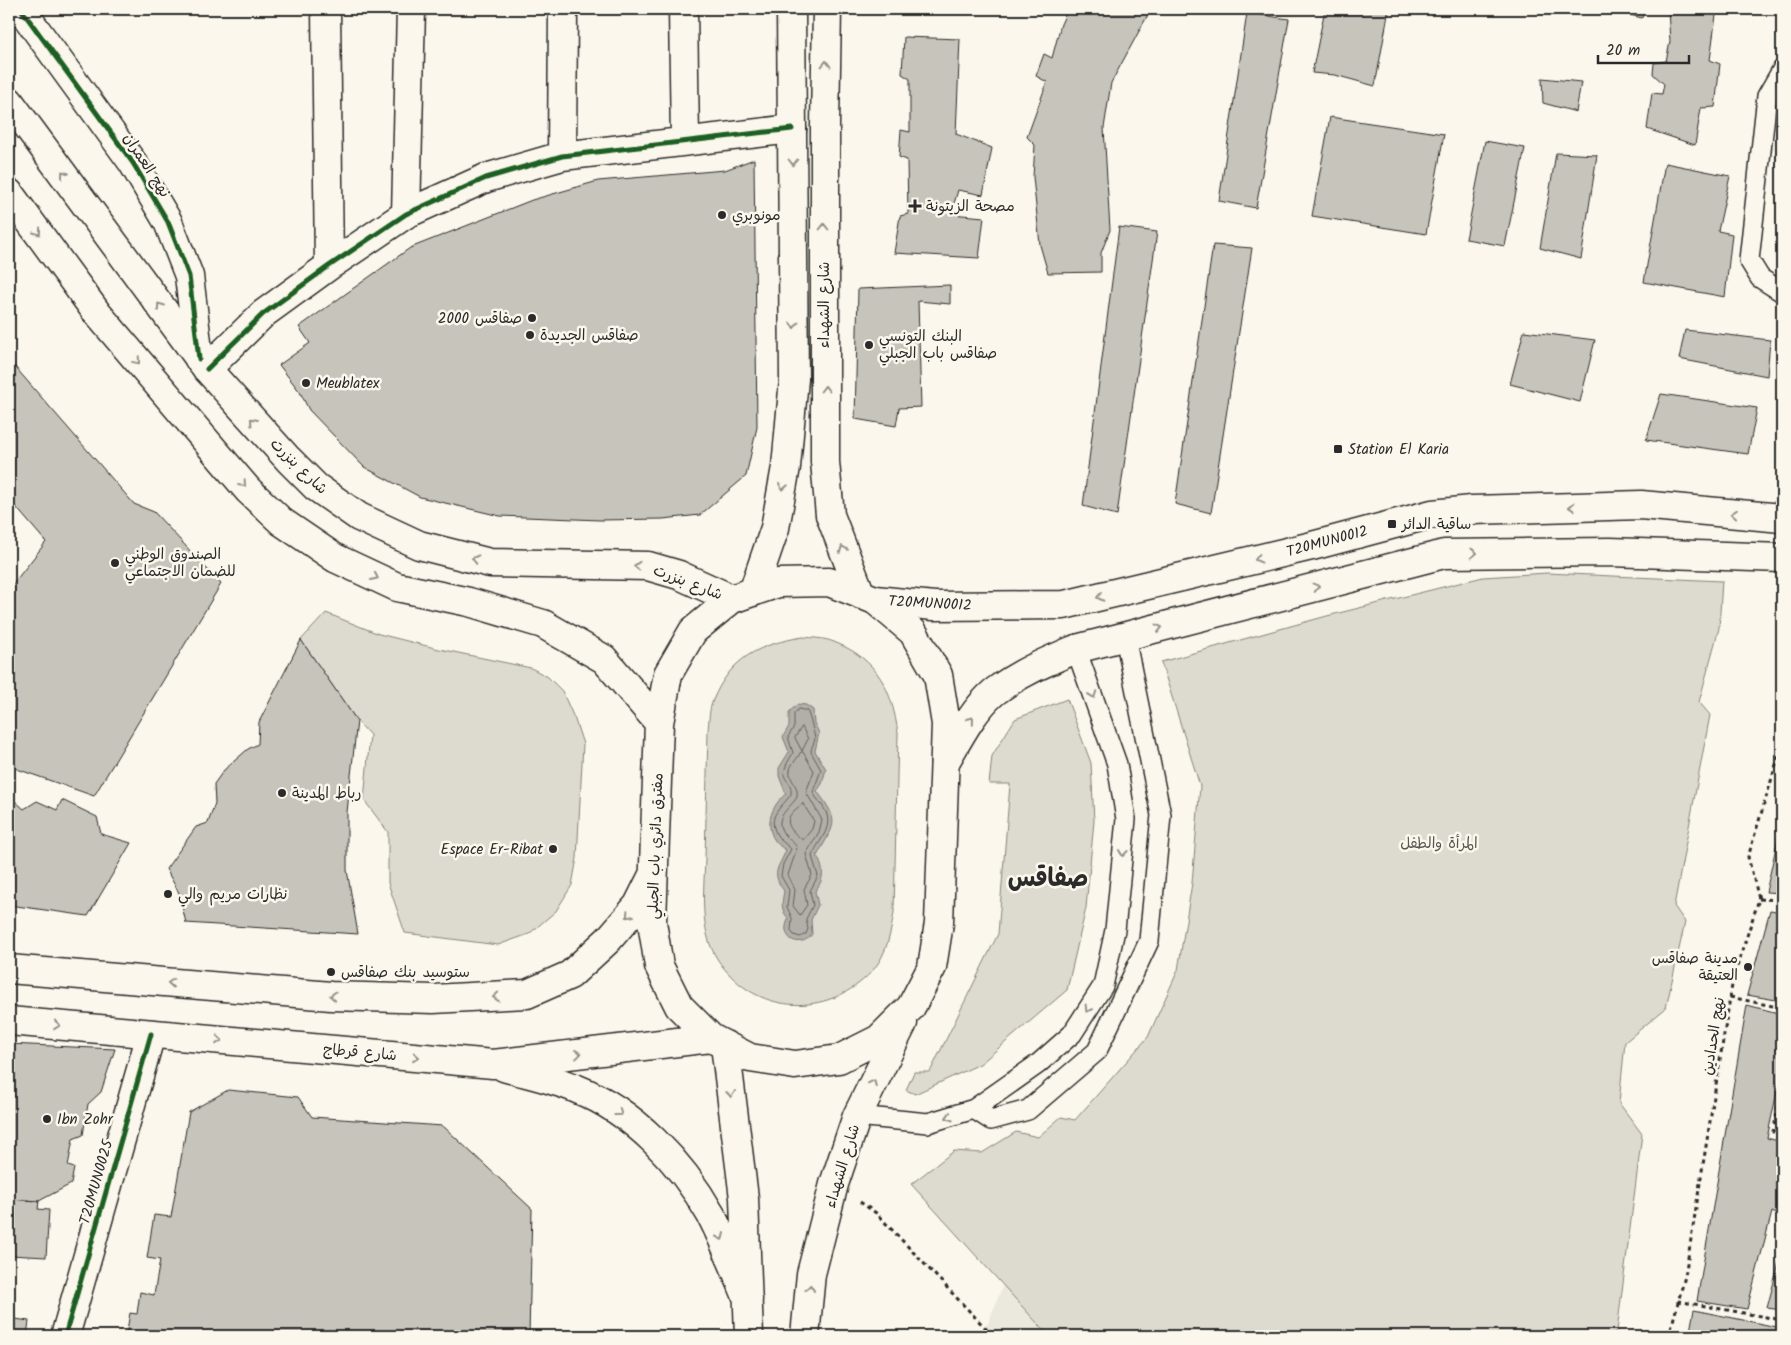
<svg xmlns="http://www.w3.org/2000/svg" width="1791" height="1345" font-family="Kalam,'Playpen Sans Arabic',sans-serif">
	<rect width="100%" height="100%" fill="#fbf7ec"/>
	<filter id="ink" filterUnits="userSpaceOnUse"><feTurbulence type="fractalNoise" baseFrequency=".02" numOctaves="2"/><feDisplacementMap in="SourceGraphic" scale="10" xChannelSelector="R" yChannelSelector="G"/><feConvolveMatrix kernelMatrix="1 2 1 2 8 2 1 2 1" color-interpolation-filters="sRGB"/></filter>
	<g filter="url(#ink)">
		<path fill="#ebe8de" d="M1003 1285 1049 1336H983Z"/>
		<path fill="#dddad0" stroke="#84827e" d="M1547 573 1722 581 1719 628 1699 702 1710 715 1674 906 1685 922 1666 1008 1625 1042 1619 1103 1642 1134 1617 1331 1610 1336H1049L911 1184 954 1151 982 1153 1016 1132 1038 1137 1061 1117 1075 1120 1148 1037 1178 970 1192 883 1200 786 1161 662 1327 616 1483 577Z
			M326 613 379 634 439 649 531 668 548 677 562 691 575 720 583 744 577 858 572 885 556 911 529 934 498 945 405 933 388 883V832L364 800 370 735 357 721 301 640Z
			M803 637C813 638 825 638 834 642 878 659 892 690 898 733L894 912C891 932 887 953 874 969 837 1012 772 1018 731 976 721 966 712 953 708 938 701 913 704 885 705 859 706 816 707 773 708 731 709 721 709 709 713 700 731 657 760 644 803 637Z
			M1067 699 1091 763 1094 821 1086 908 1067 990 980 1064 915 1094 906 1090 914 1072H930L998 934 1010 784H989L992 756 1015 719Z"/>
		<path fill="#b1afa7" stroke="#7b7a75" d="M798 704 806 705 813 710 814 723 819 733 815 751 826 769 822 784 817 791C842 824 834 824 817 856 825 870 824 880 815 891L818 905 811 920 812 934C806 944 789 945 786 931 785 927 787 923 788 918 780 909 782 902 784 891 770 872 779 868 786 850 762 837 767 808 786 794L779 776V768L789 752 783 737 789 726V712Z"/>
		<g fill="none" stroke-linecap="round" stroke-linejoin="round">
			<path stroke="#61605d" stroke-width="1" d="M799 709 807 711C809 713 815 736 815 739 814 744 811 747 811 752L821 770 813 792C816 799 823 805 826 812 833 829 818 841 812 856L818 876 810 891 813 905 806 919 808 929 806 934 800 937 794 935 791 931 792 918 787 907 789 890 781 876 783 864 791 849C787 844 781 842 777 835 766 815 782 808 791 794 793 774 773 785 793 753L788 737 794 727V714Z
				M802 727 808 739 802 751 795 738Z
				M803 752 814 771 806 792 822 820 819 832 806 854 812 875 804 889 807 905 800 915 793 906 795 890 788 875 797 848C794 841 788 840 784 834 772 817 790 809 797 797 799 784 788 780 790 770 791 763 798 759 800 753Z
				M803 804 814 821 812 829 803 840C785 827 782 817 803 804Z"/>
		</g>
		<path fill="#c7c4bc" stroke="#2b2b2b" d="M1068 9H1151L1111 83 1104 128 1110 230 1101 253V272L1048 273 1040 245 1033 177 1035 145 1027 137 1047 82 1036 76 1044 54 1052 58 1061 24Z
			M1325 9H1389L1375 86 1335 75 1312 73Z
			M1606 9H1644L1642 18Z
			M1668 9 1685 14 1692 9H1702L1716 15 1710 60 1720 64 1715 107 1701 108 1695 145 1647 129 1652 93 1662 94 1664 84 1653 74 1654 63 1666 61 1670 42Z
			M1247 13 1289 19 1256 208 1219 201Z
			M904 37 960 39 956 134 992 148 983 195 958 190 951 214 984 217 979 258 894 253 900 216 908 214 907 160 899 157 901 130 910 132V79L902 74Z
			M1542 78 1581 82 1576 112 1543 103Z
			M1330 117 1444 134 1426 234 1312 216Z
			M1485 141 1525 148 1505 246 1466 239Z
			M1556 153 1597 155 1581 259 1540 248Z
			M754 159 757 427 746 476 700 515 663 519 600 520 500 516 420 497 364 467 309 410 300 392 279 365 310 343 299 327 410 248 532 200 598 181 725 170Z
			M1665 163 1730 176 1718 231 1732 234 1725 297 1644 282Z
			M1119 227 1157 232 1117 515 1083 506Z
			M1213 245 1252 248 1211 513 1175 504Z
			M950 285V304L918 301 921 407 899 408 896 426 855 419 858 289Z
			M1685 330 1770 340 1767 376 1679 359Z
			M1524 331 1595 340 1580 402 1510 384Z
			M9 360 134 504 154 512 221 584 94 796 17 769 9 763V589L46 542 9 499Z
			M1661 394 1757 408 1748 454 1646 440Z
			M301 640 357 721 347 812V870L358 934 186 923 179 893 166 869 196 827 208 823 215 803 214 784 224 770 248 749 258 744 259 722Z
			M9 796 24 809 37 801 57 810 62 800 97 817 101 834 131 843 88 916 9 905Z
			M1782 820V893L1766 892Z
			M1770 910 1782 912V1001L1747 995Z
			M1747 1005 1782 1014V1069L1767 1138 1782 1142V1217L1772 1212 1747 1309 1697 1301Z
			M9 1044 115 1049 101 1092 88 1104 83 1135 73 1139 68 1166 74 1168 71 1184 39 1201 9 1199Z
			M228 1090 298 1097 312 1117 443 1126 532 1209 529 1336H126L130 1313 137 1314 140 1292 154 1295 160 1260 147 1258 154 1215 171 1217 189 1112Z
			M9 1199 39 1201 38 1209 49 1210 46 1257 9 1255Z
			M1782 1251V1310L1767 1308Z
			M1694 1310 1782 1328V1336H1689Z
			M9 1318 29 1321 27 1336H9Z"/>
		<g fill="none" stroke-linecap="round" stroke-linejoin="round">
			<g stroke="#2b2b2b" stroke-width="22">
				<path id="service" d="M1782 70 1767 96 1749 260 1760 278 1782 292
					M974 1109 991 1120 1028 1110 1097 1051 1149 941 1161 815 1125 637
					M857 1116 928 1123 974 1109 1038 1064 1072 1034 1103 986 1115 930 1126 819 1117 764 1076 649"/>
			</g>
			<g stroke="#2b2b2b" stroke-width="31">
				<path id="minor" d="M326 9 329 266
					M683 9 685 140
					M562 156 563 9
					M406 214 411 9
					M207 369 263 314 329 266 406 214 486 178 562 156 792 129"/>
			</g>
			<g stroke="#2b2b2b" stroke-width="31">
				<path id="tertiary" d="M21 9 133 163 168 222 189 276 199 359
					M65 1336 151 1034"/>
			</g>
			<g stroke="#2b2b2b" stroke-width="31">
				<path id="secondary" d="M875 600 934 606 1064 605 1312 546 1432 514 1472 510 1641 505 1782 518
					M945 762C959 738 973 710 994 692 1019 673 1048 661 1076 649L1444 554 1610 552 1782 558"/>
			</g>
			<g stroke="#2b2b2b" stroke-width="31">
				<path id="primary" d="M827 9 825 125V462L830 515 861 595
					M9 101 207 369 288 459 316 487 359 517 419 545 490 563 648 566 679 575 732 599
					M9 193 97 313 248 490 282 522 335 558 397 587 469 602 543 624 604 659 659 723
					M829 582 875 600 913 632 938 675 946 724 939 923 932 967 911 1007 879 1039 839 1059 795 1065 750 1058 711 1038 679 1006 659 966 652 922 659 723 668 674 693 631 732 599 778 583Z
					M753 592 775 528 786 467 794 379 791 9
					M9 969 331 996 433 999 527 994 570 975 608 940 638 905 652 877
					M9 1021 493 1064 711 1038
					M725 1045 744 1198 749 1336
					M504 1067C528 1074 554 1079 577 1089 633 1111 682 1163 711 1215 725 1242 736 1271 748 1299
					M805 1336 811 1274 834 1184 857 1116 903 1023"/>
			</g>
			<path stroke="#2b2b2b" stroke-width="3" stroke-dasharray="4 4" stroke-linecap="butt" d="M1759 899 1782 900
				M1730 997 1782 1008
				M1782 1090 1773 1132 1782 1135
				M860 1202 876 1213 993 1336
				M1678 1301 1782 1320
				M1669 1336 1685 1276 1733 979 1759 899 1748 857 1782 745"/>
			<use href="#service" stroke="#fbf7ec" stroke-width="19"/>
			<use href="#minor" stroke="#fbf7ec" stroke-width="28"/>
			<use href="#tertiary" stroke="#fbf7ec" stroke-width="28"/>
			<use href="#secondary" stroke="#fbf7ec" stroke-width="28"/>
			<use href="#primary" stroke="#fbf7ec" stroke-width="28"/>
			<g stroke="#fbf7ec" stroke-width="8">
				<path id="cycleway" d="M21 9 133 163 168 222 189 276 199 359
					M207 369 263 314 329 266 406 214 486 178 562 156 792 129
					M65 1336 151 1034"/>
			</g>
			<use href="#cycleway" stroke="#1b5e20" stroke-width="5"/>
		</g>
		<defs><path id="oneway-chevron" d="M-2-3.5L2.5 0L-2 3.5" fill="none" stroke-width="1.6" stroke-linecap="round" stroke-linejoin="round" transform="scale(1.25)"/></defs>
		<g stroke="#93918c">
			<use href="#oneway-chevron" transform="translate(826 64) rotate(-89)"/>
			<use href="#oneway-chevron" transform="translate(793 162) rotate(90)"/>
			<use href="#oneway-chevron" transform="translate(64 174) rotate(-126)"/>
			<use href="#oneway-chevron" transform="translate(824 227) rotate(-90)"/>
			<use href="#oneway-chevron" transform="translate(38 232) rotate(54)"/>
			<use href="#oneway-chevron" transform="translate(160 306) rotate(-126)"/>
			<use href="#oneway-chevron" transform="translate(794 325) rotate(90)"/>
			<use href="#oneway-chevron" transform="translate(137 361) rotate(50)"/>
			<use href="#oneway-chevron" transform="translate(825 389) rotate(-90)"/>
			<use href="#oneway-chevron" transform="translate(253 421) rotate(-132)"/>
			<use href="#oneway-chevron" transform="translate(243 484) rotate(49)"/>
			<use href="#oneway-chevron" transform="translate(783 487) rotate(100)"/>
			<use href="#oneway-chevron" transform="translate(1572 507) rotate(178)"/>
			<use href="#oneway-chevron" transform="translate(1734 514) rotate(-175)"/>
			<use href="#oneway-chevron" transform="translate(843 549) rotate(-111)"/>
			<use href="#oneway-chevron" transform="translate(1474 553) rotate(-1)"/>
			<use href="#oneway-chevron" transform="translate(475 559) rotate(-166)"/>
			<use href="#oneway-chevron" transform="translate(1258 559) rotate(166)"/>
			<use href="#oneway-chevron" transform="translate(637 566) rotate(-178)"/>
			<use href="#oneway-chevron" transform="translate(375 577) rotate(25)"/>
			<use href="#oneway-chevron" transform="translate(1316 587) rotate(-15)"/>
			<use href="#oneway-chevron" transform="translate(1100 597) rotate(168)"/>
			<use href="#oneway-chevron" transform="translate(1159 628) rotate(-15)"/>
			<use href="#oneway-chevron" transform="translate(1093 695) rotate(71)"/>
			<use href="#oneway-chevron" transform="translate(971 720) rotate(-51)"/>
			<use href="#oneway-chevron" transform="translate(1123 853) rotate(96)"/>
			<use href="#oneway-chevron" transform="translate(629 915) rotate(131)"/>
			<use href="#oneway-chevron" transform="translate(171 983) rotate(-175)"/>
			<use href="#oneway-chevron" transform="translate(333 996) rotate(-177)"/>
			<use href="#oneway-chevron" transform="translate(496 997) rotate(176)"/>
			<use href="#oneway-chevron" transform="translate(1088 1009) rotate(122)"/>
			<use href="#oneway-chevron" transform="translate(57 1025) rotate(5)"/>
			<use href="#oneway-chevron" transform="translate(219 1040) rotate(5)"/>
			<use href="#oneway-chevron" transform="translate(578 1054) rotate(-7)"/>
			<use href="#oneway-chevron" transform="translate(416 1057) rotate(5)"/>
			<use href="#oneway-chevron" transform="translate(873 1083) rotate(-64)"/>
			<use href="#oneway-chevron" transform="translate(731 1094) rotate(83)"/>
			<use href="#oneway-chevron" transform="translate(619 1113) rotate(36)"/>
			<use href="#oneway-chevron" transform="translate(949 1117) rotate(163)"/>
			<use href="#oneway-chevron" transform="translate(721 1237) rotate(66)"/>
			<use href="#oneway-chevron" transform="translate(810 1288) rotate(-85)"/>
		</g>
	</g>
	<g fill="#2b2b2b" stroke="#fbf7ec" stroke-width="2">
		<path d="M912.5 198.5h5v5h5v5h-5v5h-5v-5h-5v-5h5z"/>
		<circle cx="722" cy="215" r="5"/>
		<circle cx="532" cy="318" r="5"/>
		<circle cx="530" cy="335" r="5"/>
		<circle cx="869" cy="345" r="5"/>
		<circle cx="306" cy="383" r="5"/>
		<rect x="1333" y="444" width="10" height="10" rx="2.5"/>
		<rect x="1387" y="519" width="10" height="10" rx="2.5"/>
		<circle cx="115" cy="563" r="5"/>
		<circle cx="282" cy="793" r="5"/>
		<circle cx="553" cy="849" r="5"/>
		<circle cx="168" cy="894" r="5"/>
		<circle cx="1748" cy="967" r="5"/>
		<circle cx="331" cy="972" r="5"/>
		<circle cx="47" cy="1119" r="5"/>
	</g>
	<g text-anchor="middle" stroke-width="5" stroke-linejoin="round" paint-order="stroke">
		<g font-size="15" fill="#2b2b2b" stroke="#fbf7ec">
			<text transform="translate(147 165) rotate(57)" y="5">نهج العمران</text>
			<text transform="translate(824 305) rotate(-90)" y="5">شارع الشهداء</text>
			<text transform="translate(299 466) rotate(44)" y="5">شارع بنزرت</text>
			<text transform="translate(1327 541) rotate(-15)" y="5">T20MUN0012</text>
			<text transform="translate(688 582) rotate(21)" y="5">شارع بنزرت</text>
			<text transform="translate(930 603) rotate(3)" y="5">T20MUN0012</text>
			<text transform="translate(655 846) rotate(-88)" y="5">مفترق دائري باب الجبلي</text>
			<text transform="translate(1713 1036) rotate(-81)" y="5">نهج الحدادين</text>
			<text transform="translate(360 1052) rotate(5)" y="5">شارع قرطاج</text>
			<text transform="translate(842 1166) rotate(-73)" y="5">شارع الشهداء</text>
			<text transform="translate(96 1182) rotate(-74)" y="5">T20MUN0025</text>
		</g>
		<g font-size="15" fill="#2b2b2b" stroke="#fbf7ec" text-anchor="start">
			<text x="926" y="211">مصحة الزيتونة</text>
			<text x="732" y="220">مونوبري</text>
			<text x="522" y="323" text-anchor="end">صفاقس 2000</text>
			<text x="540" y="340">صفاقس الجديدة</text>
			<text x="879" y="341">البنك التونسي<tspan x="879" dy="17">صفاقس باب الجبلي</tspan></text>
			<text x="316" y="388">Meublatex</text>
			<text x="1348" y="454">Station El Karia</text>
			<text x="1402" y="529">ساقية الدائر</text>
			<text x="125" y="559">الصندوق الوطني<tspan x="125" dy="17">للضمان الاجتماعي</tspan></text>
			<text x="292" y="798">رباط المدينة</text>
			<text x="543" y="854" text-anchor="end">Espace Er-Ribat</text>
			<text x="178" y="899">نظارات مريم والي</text>
			<text x="1738" y="963" text-anchor="end">مدينة صفاقس<tspan x="1738" dy="17">العتيقة</tspan></text>
			<text x="341" y="977">ستوسيد بنك صفاقس</text>
			<text x="57" y="1124">Ibn Zohr</text>
		</g>
		<g font-size="15" fill="#585754" stroke="#fbf7ec">
			<text x="1439" y="848">المرأة والطفل</text>
		</g>
		<g font-size="25" font-weight="bold" fill="#2b2b2b" stroke="#fbf7ec">
			<text x="1048" y="886">صفاقس</text>
		</g>
	</g>
	<rect width="1791" height="1345" fill="none" stroke="#fbf7ec" stroke-width="30"/>
	<rect x="15" y="15" width="1761" height="1315" fill="none" stroke="#2b2b2b" stroke-width="2" filter="url(#ink)"/>
	<path d="M1598 55v8h91v-8" fill="none" stroke="#2b2b2b" stroke-width="2.5"/>
	<text x="1606" y="55" font-size="15" fill="#2b2b2b" stroke="#fbf7ec" stroke-width="4" paint-order="stroke">20 m</text>
</svg>
